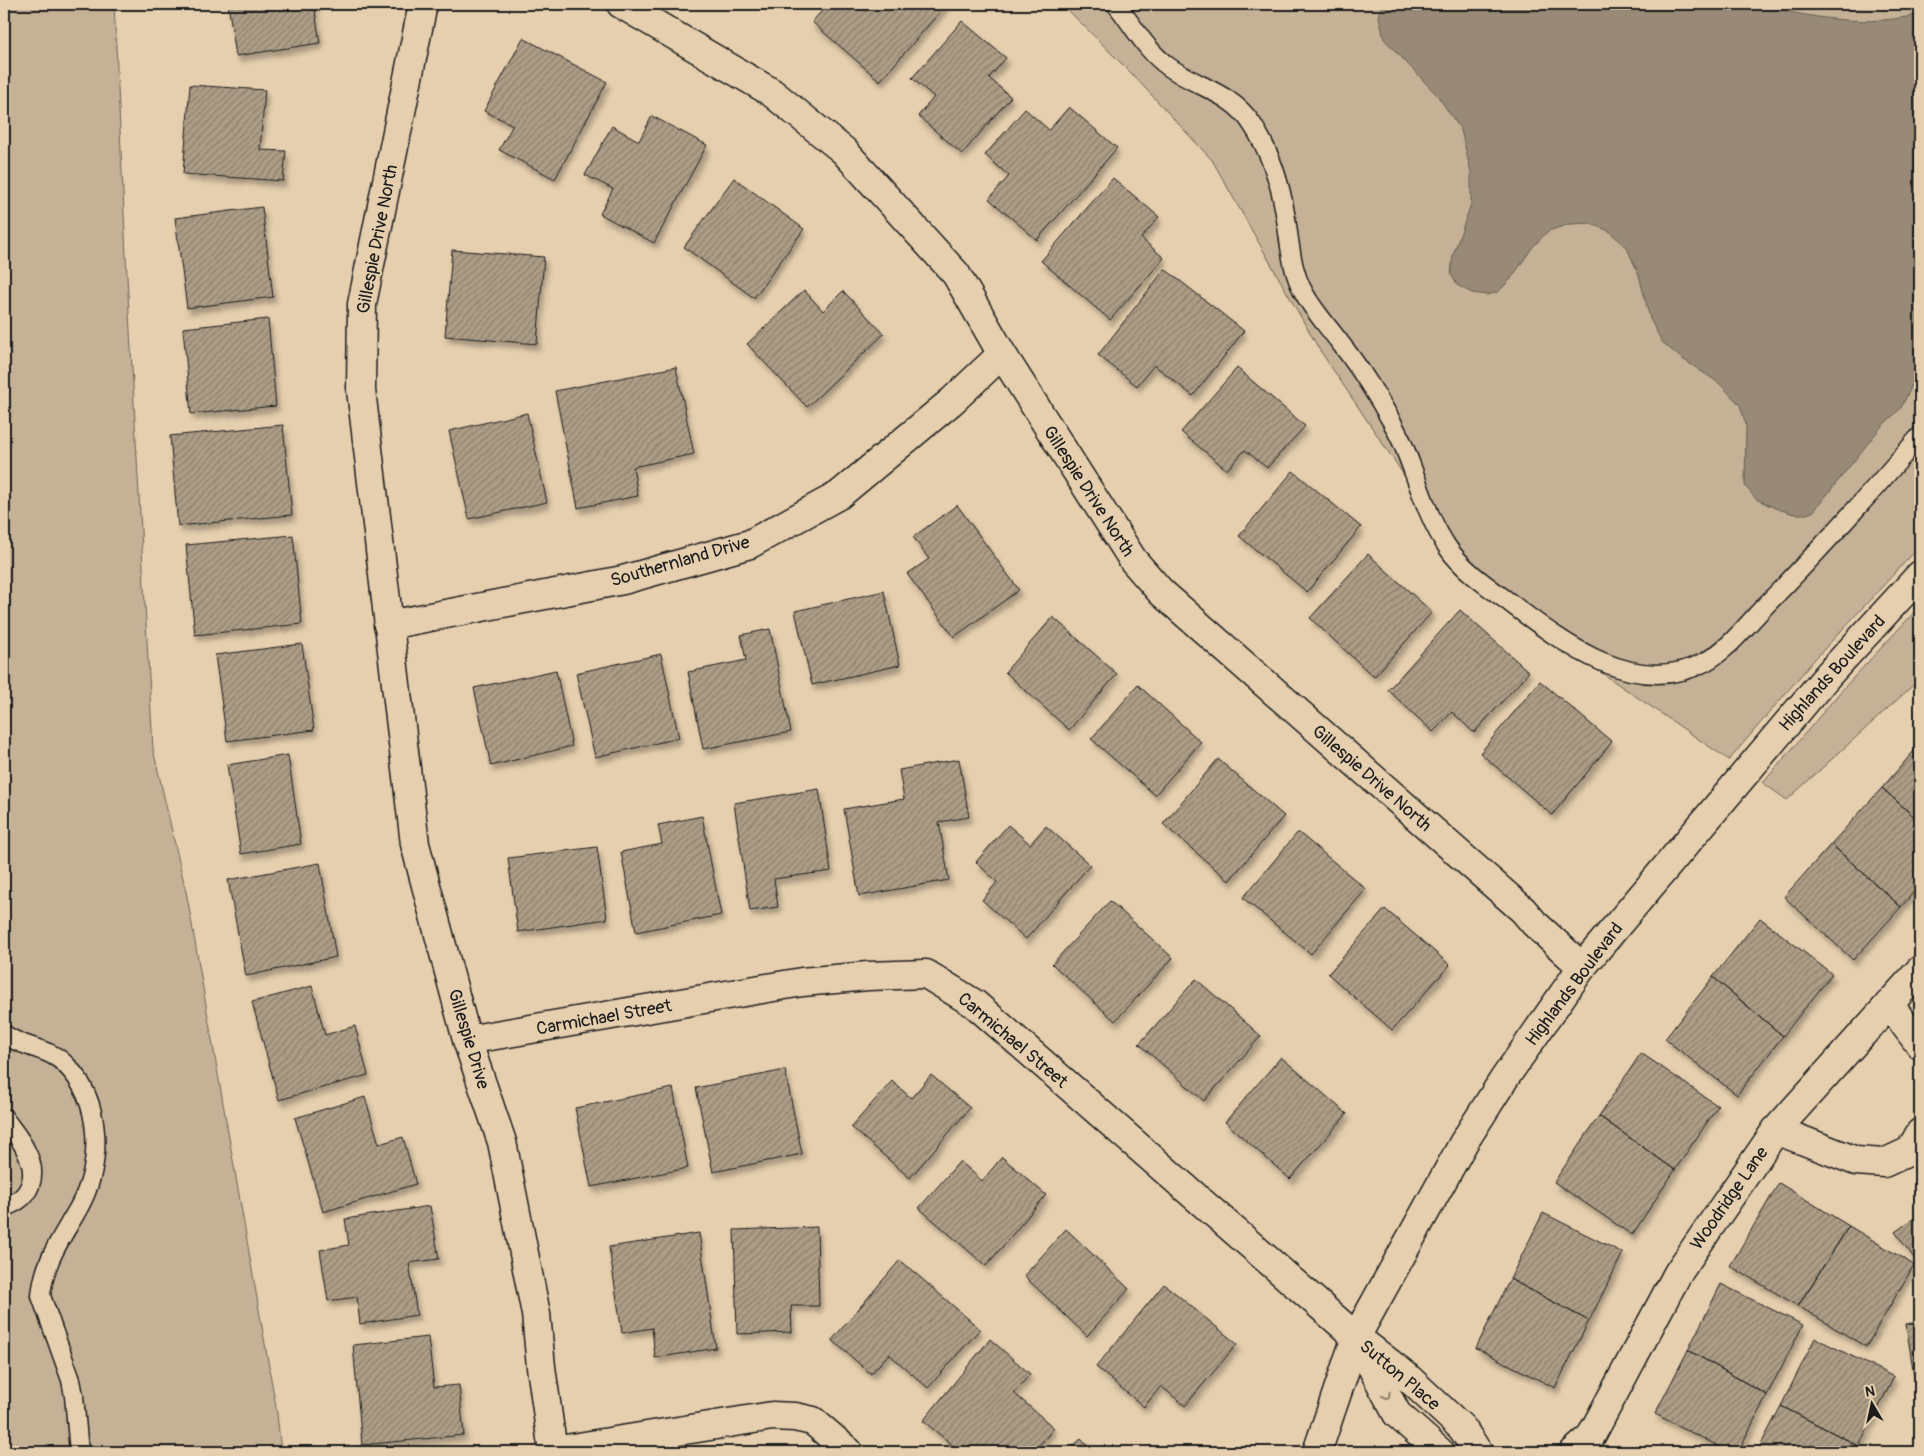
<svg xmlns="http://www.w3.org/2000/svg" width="1924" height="1456" font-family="Pangolin,sans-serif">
	<defs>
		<pattern id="building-hatch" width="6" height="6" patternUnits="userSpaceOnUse" patternTransform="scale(1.25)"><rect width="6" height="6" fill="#ad9d86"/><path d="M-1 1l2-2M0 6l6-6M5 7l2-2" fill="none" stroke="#8c7f6d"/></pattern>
		<filter id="shadow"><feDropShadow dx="3" dy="5.5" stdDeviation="2.5" flood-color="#0004"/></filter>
	</defs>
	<rect width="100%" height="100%" fill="#e5cfae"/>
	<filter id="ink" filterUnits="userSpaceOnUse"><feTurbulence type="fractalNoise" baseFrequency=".02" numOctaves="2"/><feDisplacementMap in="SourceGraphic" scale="10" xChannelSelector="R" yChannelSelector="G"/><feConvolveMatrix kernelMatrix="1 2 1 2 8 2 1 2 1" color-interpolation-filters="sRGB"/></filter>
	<g filter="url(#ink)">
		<path fill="#c4b196" stroke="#706659" d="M4 4H114L127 276 153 749 187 896 277 1413 281 1452H4Z
			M1062 4H1920V546L1814 660 1729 760 1482 591 1319 349 1212 160 1132 74Z
			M1920 606V679L1787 800 1763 783 1841 691Z"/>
		<path fill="#988a76" stroke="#665e52" d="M1382 4H1758C1809 18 1867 28 1920 14V373L1914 381 1901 408 1881 427 1814 511 1807 514H1794L1775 508 1756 499 1745 486 1746 425 1740 405 1719 383 1681 358 1662 342 1650 319 1639 275 1627 248 1609 231 1589 223 1570 224 1548 231 1532 248 1510 280 1498 292 1487 295 1472 293 1457 285 1451 274 1453 255 1471 204V172L1461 130 1437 95 1384 39 1379 16Z"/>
		<path fill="url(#building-hatch)" stroke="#1c1c1c" filter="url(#shadow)" d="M228 4H314L320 43 236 56Z
			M828 4H947L880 81 812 22Z
			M962 21 1006 58 989 78 1011 97 962 154 918 116 934 97 912 78Z
			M523 38 607 82 555 179 499 150 513 125 484 111Z
			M190 85 265 90 260 150 286 151 283 181 183 174Z
			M1069 107 1117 148 1037 240 989 199 1009 176 985 155 1025 109 1049 130Z
			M652 116 707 145 654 243 600 214 613 189 585 175 612 126 639 141Z
			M734 178 804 229 754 298 684 247Z
			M1113 178 1159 217 1141 238 1164 258 1110 320 1041 261Z
			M262 207 273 297 187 308 175 218Z
			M452 250 544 257 537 344 445 336Z
			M1165 269 1244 331 1193 396 1154 365 1137 386 1098 355Z
			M804 290 823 311 843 291 884 334 807 407 747 344Z
			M268 319 276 406 191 414 183 328Z
			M676 367 694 454 633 467 638 496 578 508 555 391Z
			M1237 368 1305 426 1267 468 1245 450 1227 470 1181 432Z
			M527 413 547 502 469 519 449 431Z
			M283 425 292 515 178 526 170 436Z
			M1293 471 1361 527 1307 592 1239 536Z
			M957 505 1019 590 954 637 907 574 929 559 913 537Z
			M293 535 302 624 195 635 186 545Z
			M1368 554 1432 612 1374 677 1310 618Z
			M884 591 900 665 812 685 795 611Z
			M1460 610 1529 672 1474 733 1452 712 1433 732 1388 690Z
			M1053 617 1117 674 1069 730 1005 672Z
			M770 629 791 732 703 749 688 672 746 660 741 635Z
			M302 644 314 730 227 741 215 655Z
			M661 654 679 738 595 757 576 673Z
			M556 670 572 746 491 766 474 688Z
			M1540 681 1612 742 1552 815 1480 753Z
			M1138 685 1201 742 1155 795 1091 739Z
			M1920 744V822L1882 788Z
			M288 755 301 844 241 854 227 765Z
			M959 759 969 817 939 822 949 880 859 896 844 809 904 799 899 770Z
			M1218 759 1284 816 1229 881 1163 824Z
			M1882 788 1920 822V885L1901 907 1831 844Z
			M819 789 831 871 774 879 778 907 750 911 734 803Z
			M702 816 721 915 636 932 621 852 662 844 658 825Z
			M1008 825 1030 844 1046 826 1090 865 1026 939 982 900 997 882 976 862Z
			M1298 832 1366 889 1311 954 1243 898Z
			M1831 844 1901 907 1853 960 1784 897Z
			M597 847 607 919 518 932 508 858Z
			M320 863 336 957 246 976 228 880Z
			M1110 901 1173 958 1115 1021 1052 964Z
			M1385 909 1450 965 1392 1030 1328 974Z
			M1760 918 1832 974 1783 1036 1713 977Z
			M1713 977 1783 1036 1737 1095 1665 1039Z
			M1196 979 1261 1036 1204 1101 1139 1044Z
			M312 986 325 1035 355 1026 368 1075 279 1100 252 1002Z
			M1641 1053 1718 1106 1675 1170 1599 1116Z
			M1281 1057 1347 1114 1290 1179 1225 1122Z
			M785 1070 802 1154 713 1172 696 1088Z
			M931 1075 970 1108 910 1178 851 1127 892 1081 911 1098Z
			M673 1088 688 1168 591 1187 575 1108Z
			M365 1097 379 1144 403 1137 416 1184 323 1212 295 1118Z
			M1599 1116 1675 1170 1632 1235 1554 1182Z
			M1002 1157 1046 1195 986 1266 919 1208 960 1161 982 1181Z
			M1779 1183 1849 1226 1798 1306 1730 1266Z
			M430 1206 439 1259 409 1263 417 1315 360 1324 357 1297 328 1301 320 1250 349 1245 345 1219Z
			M1543 1213 1623 1253 1589 1321 1510 1279Z
			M1920 1214V1266L1895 1232Z
			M1849 1226 1914 1265 1866 1347 1798 1306Z
			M817 1227 819 1306H791L792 1332 737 1334 734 1230Z
			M1066 1229 1129 1289 1087 1336 1024 1276Z
			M699 1233 716 1348 655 1358 652 1328 622 1333 609 1247Z
			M900 1260 980 1329 928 1388 889 1354 871 1374 832 1340Z
			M1510 1279 1589 1321 1555 1388 1476 1348Z
			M1164 1284 1237 1344 1185 1406 1161 1386 1144 1407 1096 1367Z
			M1721 1284 1803 1325 1767 1395 1688 1350Z
			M1920 1322V1414L1906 1324Z
			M428 1337 434 1387 459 1385 464 1435 362 1445 353 1345Z
			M1815 1338 1894 1377 1859 1446 1781 1406Z
			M990 1339 1030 1374 1014 1393 1054 1428 1034 1452H961L923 1421Z
			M1688 1350 1767 1395 1738 1452H1730L1655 1414Z
			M1781 1406 1859 1446 1856 1452H1757Z
			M1081 1439 1093 1452H1066Z"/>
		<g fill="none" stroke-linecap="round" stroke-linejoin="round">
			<g stroke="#1c1c1c" stroke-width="21">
				<path id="lane" d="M1116 4C1133 25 1146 51 1169 67 1197 87 1232 93 1252 124 1269 150 1280 182 1285 213 1290 240 1290 268 1304 293 1313 310 1326 324 1338 340 1354 360 1368 381 1381 403 1389 416 1396 429 1402 442 1417 477 1426 516 1448 548 1463 570 1487 586 1509 602 1563 643 1635 699 1705 662 1729 649 1747 625 1765 606 1819 551 1870 494 1920 436
					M4 1034C22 1048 48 1047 65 1064 103 1101 103 1165 78 1209 61 1239 44 1261 41 1296L71 1380 74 1396 79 1452
					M4 1118C11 1128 21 1139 26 1151 39 1176 31 1199 4 1207"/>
			</g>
			<g stroke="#1c1c1c" stroke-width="31">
				<path id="street" d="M423 4 362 304 361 390 415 844 467 1040 502 1142 536 1314 541 1367 553 1452
					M621 4 771 92 844 151 956 274 1002 354 1133 560 1161 592 1523 910 1534 923 1582 967
					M388 625 623 580 750 544 839 495 952 401 1002 354
					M1889 1004 1920 1045
					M467 1040 802 982 868 976 926 974 975 1004 1356 1337 1405 1375 1462 1428 1478 1452
					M1776 1130 1856 1161 1884 1163 1910 1151 1920 1133
					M1360 1345 1397 1414 1440 1452
					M553 1451 772 1416 795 1417 813 1421 849 1452
					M1574 1452 1590 1438 1678 1273 1776 1130 1920 970"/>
			</g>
			<g stroke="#1c1c1c" stroke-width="31">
				<path id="secondary" d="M1317 1452 1356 1337 1464 1142 1504 1079 1582 967 1828 675 1920 575"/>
			</g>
			<use href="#lane" stroke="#e5cfae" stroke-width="18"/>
			<use href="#street" stroke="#e5cfae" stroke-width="28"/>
			<use href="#secondary" stroke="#e5cfae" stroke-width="28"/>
		</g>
		<defs><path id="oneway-chevron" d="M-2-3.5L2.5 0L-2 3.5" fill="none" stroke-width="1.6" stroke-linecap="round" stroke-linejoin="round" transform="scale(1.25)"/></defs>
		<use stroke="#8b7e6c" href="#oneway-chevron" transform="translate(1387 1396) rotate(62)"/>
	</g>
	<g text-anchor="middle" stroke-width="4" stroke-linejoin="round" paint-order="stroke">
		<g font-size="18" fill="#1c1c1c" stroke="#e5cfae">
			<text transform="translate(377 239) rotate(-79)" y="6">Gillespie Drive North</text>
			<text transform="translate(1089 491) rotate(57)" y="6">Gillespie Drive North</text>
			<text transform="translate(680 561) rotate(-16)" y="6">Southernland Drive</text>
			<text transform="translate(1832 673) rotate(-48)" y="6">Highlands Boulevard</text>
			<text transform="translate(1372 778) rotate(41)" y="6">Gillespie Drive North</text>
			<text transform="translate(1574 984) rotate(-53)" y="6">Highlands Boulevard</text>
			<text transform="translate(604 1017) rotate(-10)" y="6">Carmichael Street</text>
			<text transform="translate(469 1039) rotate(73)" y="6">Gillespie Drive</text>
			<text transform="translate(1013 1040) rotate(40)" y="6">Carmichael Street</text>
			<text transform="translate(1729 1198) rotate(-55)" y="6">Woodridge Lane</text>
			<text transform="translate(1400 1375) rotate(40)" y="6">Sutton Place</text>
		</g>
	</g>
	<rect width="1924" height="1456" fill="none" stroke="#e5cfae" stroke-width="20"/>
	<rect x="10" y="10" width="1904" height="1436" fill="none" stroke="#1c1c1c" stroke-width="2" filter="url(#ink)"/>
	<g transform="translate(1872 1404) rotate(351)" stroke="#e5cfae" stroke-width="4" paint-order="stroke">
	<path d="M0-4L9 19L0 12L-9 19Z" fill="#1c1c1c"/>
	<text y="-8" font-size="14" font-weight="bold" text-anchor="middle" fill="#1c1c1c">N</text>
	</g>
</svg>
